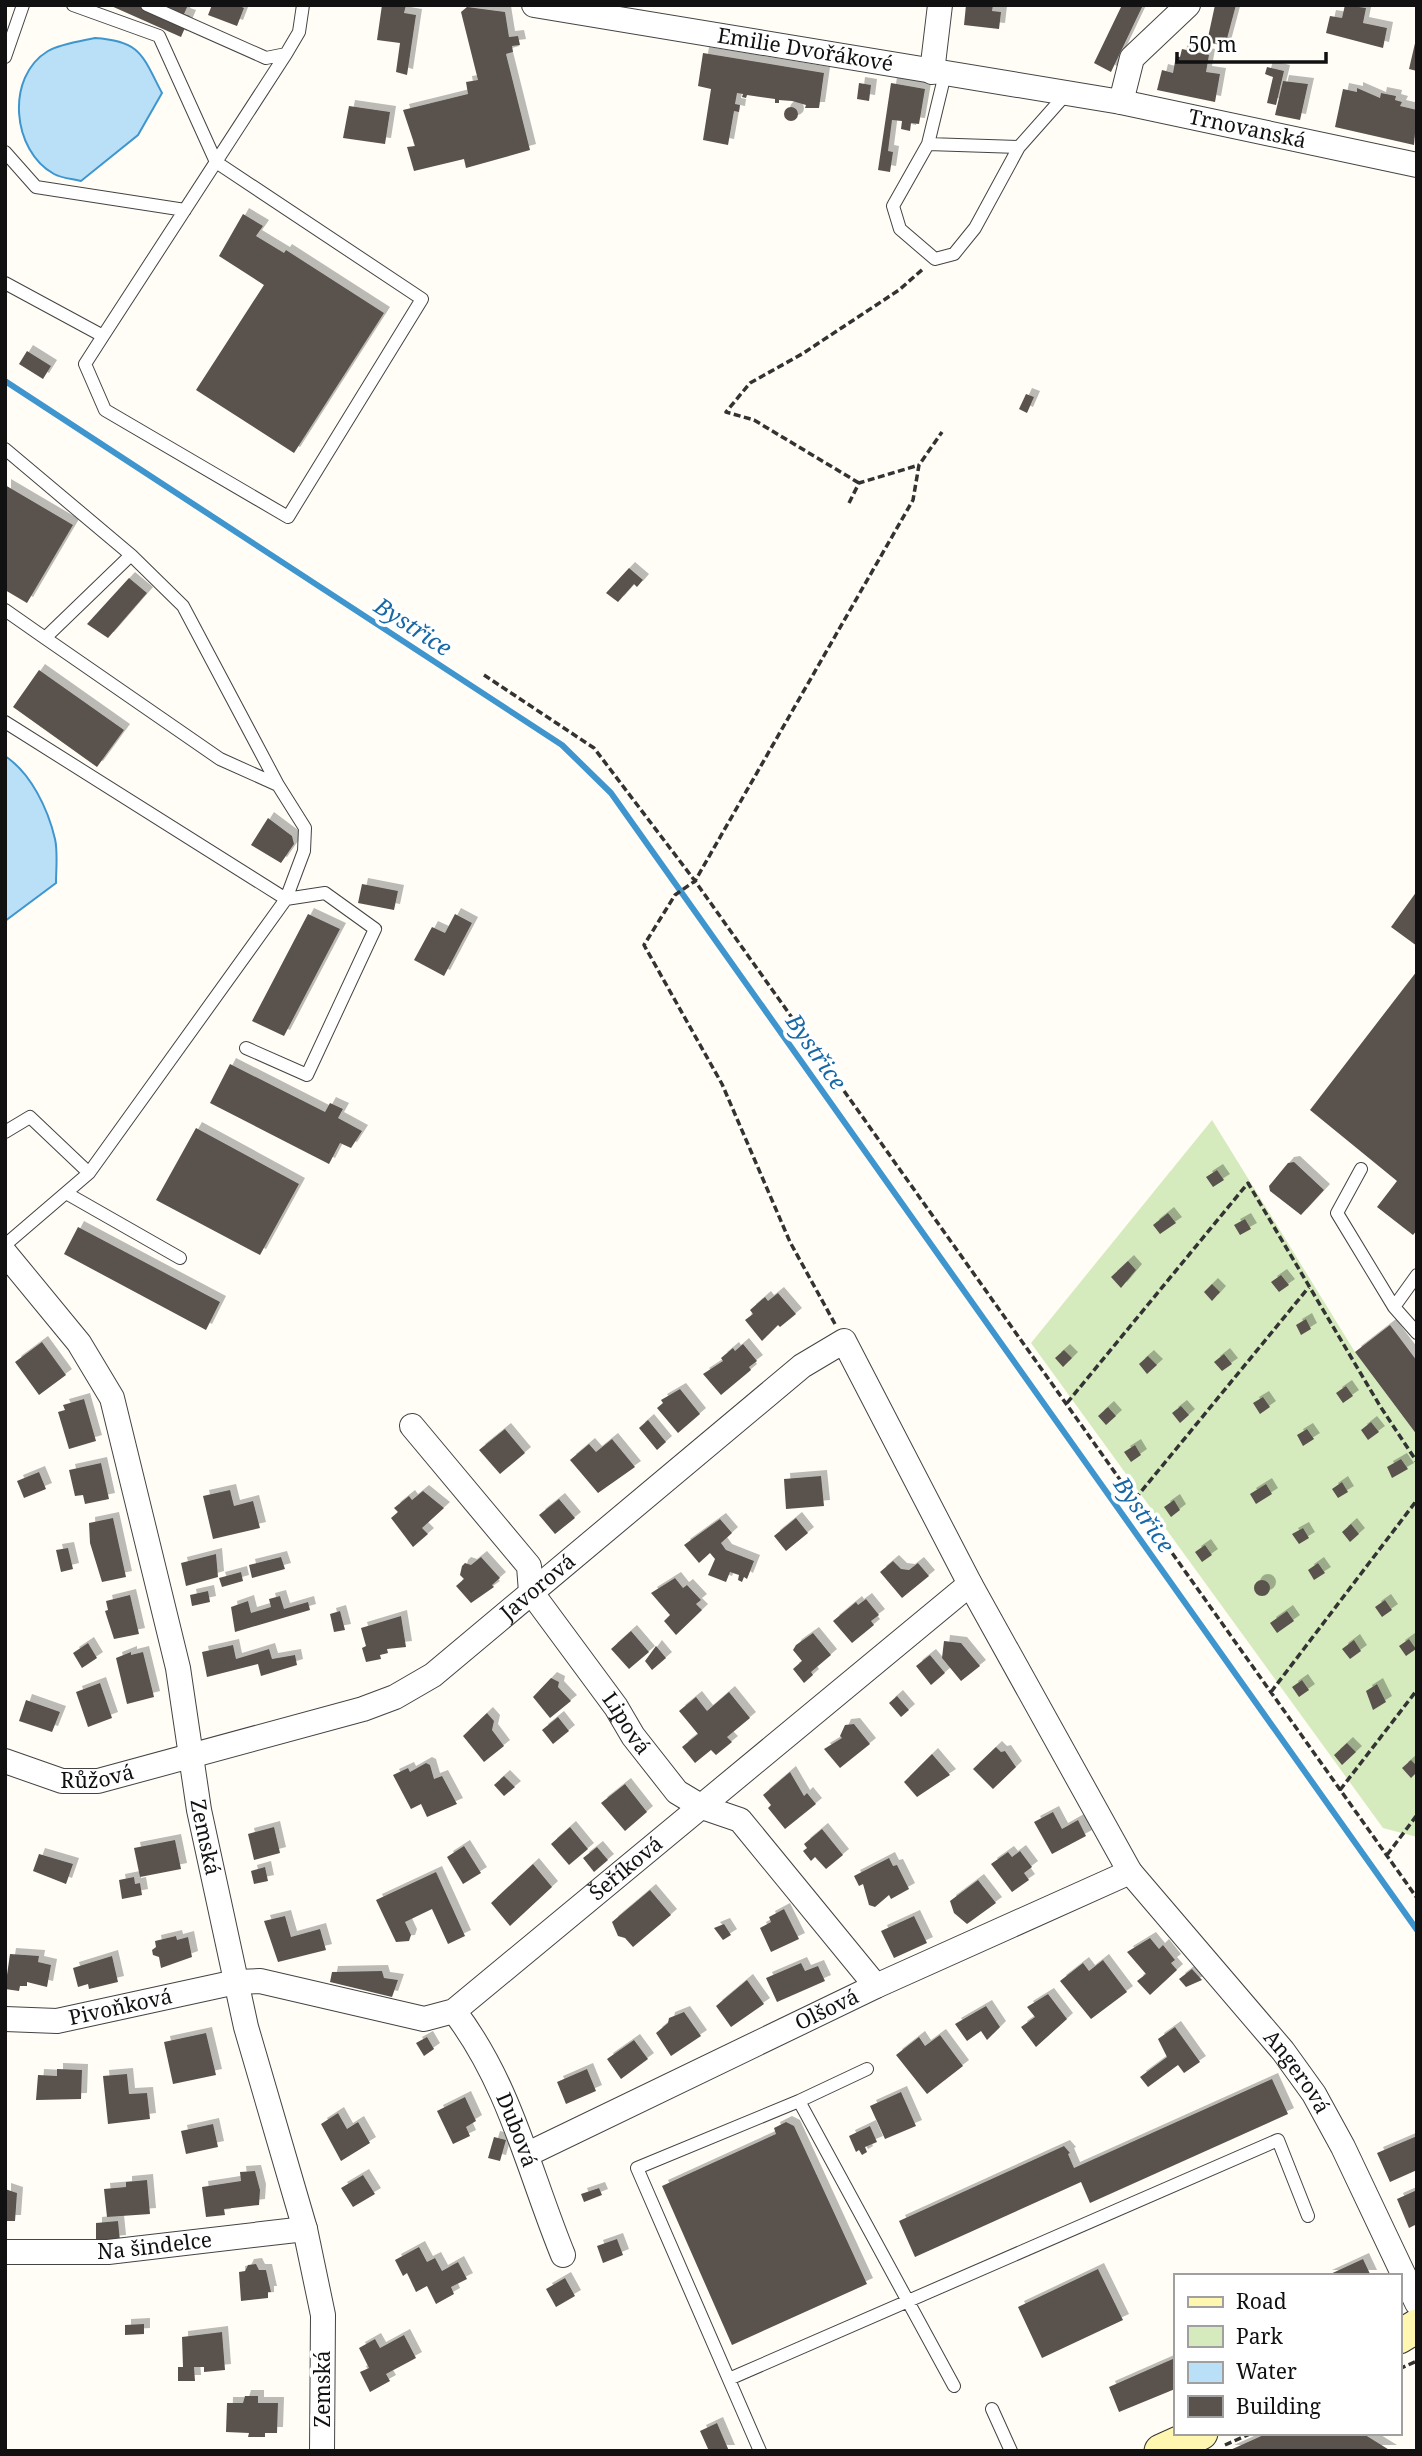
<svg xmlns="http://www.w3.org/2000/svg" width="1422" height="2456" font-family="'Noto Serif',serif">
	<defs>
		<filter id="shadow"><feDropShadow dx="6" dy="-6" stdDeviation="0" flood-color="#0004"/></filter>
	</defs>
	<rect width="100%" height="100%" fill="#fffdf5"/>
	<path fill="#d5ebbd" d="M1212 1120 1355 1352 1417 1435V1837L1383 1828 1031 1343Z"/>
	<path fill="#b9e0f7" stroke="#3f96cf" stroke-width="2" d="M95 38C141 41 142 55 162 93L138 135 81 181C73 179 61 178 54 174 12 151 5 77 48 51 60 44 81 41 95 38Z
		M5 756C31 773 48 809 55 839 58 852 56 869 56 883L5 921Z"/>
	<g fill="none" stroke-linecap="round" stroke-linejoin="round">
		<path stroke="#3f96cf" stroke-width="6" d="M5 381 562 745 611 793 1417 1930"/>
	</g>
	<path fill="#5a524d" filter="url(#shadow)" d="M109 5H188L184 14 190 16 181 37Z
		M212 5H237L244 8 237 26 208 15Z
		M382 5H406L404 13 416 15 407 75 396 72 400 43 377 40Z
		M966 5H993L992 11 1001 12 999 29 964 25Z
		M1122 5H1143L1111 72 1094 63Z
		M1215 5H1236L1225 46 1207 42Z
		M1345 5 1366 8 1363 23 1387 28 1383 48 1326 33 1330 16 1342 18Z
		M467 7 505 12 509 37 518 36 520 45 512 46 513 52 506 54 530 150 466 168 464 159 414 171 407 147 415 146 403 110 468 94 466 82 478 80 461 12Z
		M1416 39H1417V71L1409 69Z
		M1182 49 1209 55 1206 72 1220 74 1215 102 1157 90 1162 70 1173 73 1176 56 1180 57Z
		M703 53 824 73 819 108H805L806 105 792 101 779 100V103H775V99L747 95 746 98 742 97 743 94 737 93 735 104 740 105 739 112 734 111 728 145 703 140 711 89 698 86Z
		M1267 67 1284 71 1276 105 1267 103 1273 77 1265 74Z
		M1283 81 1308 84 1300 120 1275 115Z
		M859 83 871 85 869 101 857 99Z
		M891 83 925 89 919 124 911 123 910 131 901 129 902 121 892 120 888 151 893 152 890 172 878 170Z
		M1357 88 1380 98 1381 93 1396 96 1395 100 1402 102 1400 106 1417 110 1414 145 1335 127 1343 89 1357 92Z
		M349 106 390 112 385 144 343 138Z
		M784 114a7 7 0 1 1 14 0a7 7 0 1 1-14 0Z
		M243 214 263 226 256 236 284 253 286 250 384 313 294 453 196 390 264 285 219 256Z
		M27 351 51 366 43 379 19 364Z
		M1026 394 1034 397 1027 413 1019 409Z
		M5 485 73 525 27 603 5 590Z
		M629 568 643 580 637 587 634 584 618 602 606 593Z
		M129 578 147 593 108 638 87 624Z
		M39 670 124 730 97 767 13 707Z
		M268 818 292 836 294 844 281 863 251 845Z
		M362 884 398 891 394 910 358 903Z
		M1417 891V946L1391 927Z
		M308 914 340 929 284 1036 252 1021Z
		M455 914 472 923 444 976 414 960 432 927 445 933Z
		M1417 971V1230L1413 1235 1377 1207 1397 1181 1310 1110Z
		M230 1064 325 1112 330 1103 343 1109 338 1118 362 1131 351 1148 340 1143 329 1164 210 1103Z
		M196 1128 299 1184 260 1255 156 1200Z
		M1294 1162 1324 1190 1301 1215 1270 1191 1269 1186 1288 1163Z
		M1217 1170 1224 1180 1213 1187 1206 1177Z
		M1168 1213 1176 1223 1160 1234 1153 1225Z
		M1245 1219 1251 1229 1240 1235 1234 1225Z
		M78 1227 220 1302 206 1330 64 1254Z
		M1128 1261 1136 1270 1121 1288 1111 1277Z
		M1281 1275 1289 1285 1279 1292 1271 1282Z
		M1212 1284 1220 1292 1212 1301 1204 1292Z
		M778 1293 796 1314 780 1327 778 1325 762 1341 745 1320 753 1314 750 1310 765 1297 768 1301Z
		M1306 1319 1311 1329 1301 1335 1296 1325Z
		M1390 1325 1417 1361V1435L1355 1352Z
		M42 1342 66 1375 39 1395 15 1362Z
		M743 1344 757 1361 749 1367 751 1370 721 1395 703 1374 723 1361 721 1358 733 1348 735 1351Z
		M1064 1350 1072 1358 1063 1367 1055 1358Z
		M1224 1354 1232 1364 1222 1371 1214 1362Z
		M1148 1356 1157 1365 1147 1374 1139 1364Z
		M1346 1386 1353 1396 1343 1403 1336 1393Z
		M680 1389 700 1414 678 1433 657 1408 663 1403 661 1400Z
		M1263 1397 1270 1407 1260 1414 1253 1403Z
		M84 1399 96 1441 69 1449 58 1412 65 1410 63 1405Z
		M1181 1406 1189 1415 1180 1423 1172 1413Z
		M1108 1407 1116 1416 1106 1425 1098 1416Z
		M648 1420 666 1442 657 1450 639 1428Z
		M1371 1422 1379 1432 1368 1440 1361 1430Z
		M505 1429 525 1453 500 1474 479 1450Z
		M1307 1429 1314 1439 1303 1446 1297 1435Z
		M612 1439 635 1467 598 1493 570 1460 589 1444 596 1452Z
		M1135 1445 1141 1455 1131 1462 1124 1452Z
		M1401 1459 1408 1469 1392 1478 1387 1467Z
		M101 1463 109 1499 85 1504 83 1495 75 1496 69 1470Z
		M39 1472 46 1489 24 1498 17 1481Z
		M821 1476 824 1506 786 1509 784 1479Z
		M1342 1482 1348 1492 1338 1498 1332 1489Z
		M1266 1484 1272 1494 1256 1504 1250 1494Z
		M230 1490 234 1506 253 1501 260 1528 213 1539 203 1496Z
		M423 1491 444 1508 422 1528 428 1534 413 1547 391 1518 398 1512 394 1508 409 1496 412 1500Z
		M559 1499 575 1518 555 1534 539 1515Z
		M1174 1500 1180 1510 1171 1517 1164 1507Z
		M113 1518 126 1577 102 1582 90 1543 89 1523Z
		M796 1518 808 1533 786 1551 774 1536Z
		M720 1519 732 1533 721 1543 726 1550 754 1561 747 1579 744 1577 742 1582 738 1580 739 1575 730 1572 726 1582 708 1575 715 1559 710 1553 699 1563 684 1545Z
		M1351 1524 1359 1534 1350 1542 1342 1532Z
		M1303 1528 1309 1538 1299 1544 1292 1534Z
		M1205 1545 1212 1555 1202 1562 1195 1552Z
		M68 1548 73 1569 61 1572 56 1550Z
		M216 1554 218 1577 186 1586 181 1563Z
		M281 1557 285 1569 252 1578 249 1565Z
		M481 1557 500 1578 492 1585 494 1587 471 1603 456 1586 464 1579 460 1575 462 1566 465 1563 471 1565Z
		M893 1561 901 1569 909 1570 918 1563 929 1576 902 1598 880 1572Z
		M1318 1563 1325 1573 1314 1580 1308 1570Z
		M241 1572 243 1581 222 1587 219 1578Z
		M675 1578 683 1588 687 1585 701 1600 696 1604 702 1610 676 1635 664 1621 670 1615 651 1593Z
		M1254 1588a8 8 0 1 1 16 0a8 8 0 1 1-16 0Z
		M208 1591 210 1602 192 1606 190 1595Z
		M130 1595 139 1634 114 1639 105 1611 108 1610 106 1601Z
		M280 1596 284 1609 308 1602 310 1610 235 1632 231 1607 248 1601 251 1613 271 1607 269 1599Z
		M866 1599 879 1615 871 1621 874 1625 852 1643 833 1621 856 1602 858 1605Z
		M1385 1600 1392 1610 1382 1617 1375 1607Z
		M340 1611 345 1630 334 1632 330 1614Z
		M1287 1611 1294 1621 1277 1633 1270 1623Z
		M401 1616 406 1647 387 1649 388 1653 380 1655 381 1659 366 1662 362 1648 366 1646 361 1628Z
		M631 1631 649 1652 629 1669 611 1649Z
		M813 1633 831 1655 811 1672 813 1675 804 1683 793 1669 802 1661 793 1650 796 1645Z
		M1409 1639 1416 1649 1406 1656 1399 1646Z
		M1354 1640 1361 1651 1350 1659 1342 1649Z
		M944 1641 961 1643 980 1666 961 1681 942 1658Z
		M88 1643 97 1658 82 1668 73 1653Z
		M233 1645 236 1659 269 1649 272 1659 295 1655 297 1665 261 1676 258 1664 207 1677 202 1652Z
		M656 1646 666 1658 652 1670 645 1661Z
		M131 1652V1655L143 1652 154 1697 127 1704 116 1658Z
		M930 1655 945 1673 931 1685 916 1666Z
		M551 1678 559 1682 558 1687 571 1701 550 1718 533 1697Z
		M1302 1680 1309 1690 1299 1697 1292 1687Z
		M100 1683 112 1718 88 1727 76 1692Z
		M1377 1684 1386 1702 1373 1710 1366 1691Z
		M729 1692 750 1718 727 1737 732 1742 716 1755 711 1750 695 1763 682 1747 698 1734 679 1711 696 1697 707 1711Z
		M897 1696 909 1710 901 1717 889 1703Z
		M26 1700 60 1712 52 1732 19 1721Z
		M487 1713 494 1721 492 1730 504 1746 484 1762 463 1736Z
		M558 1717 569 1731 553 1744 542 1730Z
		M854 1724 870 1744 840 1768 824 1749 842 1738 840 1736 845 1725Z
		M1347 1743 1356 1752 1342 1765 1334 1755Z
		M996 1747 1001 1752 1005 1751 1016 1767 993 1789 973 1769Z
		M932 1754 950 1775 917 1797 904 1782Z
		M1411 1760 1417 1766V1772L1411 1778 1402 1768Z
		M426 1763 430 1765 434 1779 442 1776 457 1804 427 1817 421 1804 411 1809 393 1775 408 1768 410 1772Z
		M790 1772 804 1796 807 1793 816 1804 785 1829 768 1808 771 1805 763 1795Z
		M504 1776 515 1787 504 1796 494 1785Z
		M625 1784 647 1812 625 1831 601 1803Z
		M1053 1812 1062 1829 1078 1820 1086 1836 1052 1854 1034 1822Z
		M274 1827 280 1853 254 1860 248 1834Z
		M570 1827 588 1849 569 1865 551 1844Z
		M822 1829 843 1855 826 1869 815 1857 811 1861 803 1851 807 1848 804 1844Z
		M175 1840 181 1869 140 1877 134 1848Z
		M464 1846 481 1873 463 1884 447 1857Z
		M597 1847 608 1860 594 1872 583 1858Z
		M1020 1851 1032 1867 1024 1873 1029 1880 1012 1892 991 1864 1008 1852 1012 1857Z
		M39 1854 73 1864 66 1884 33 1871Z
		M889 1858 893 1866 897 1865 909 1889 891 1899 889 1895 875 1907 869 1905 863 1884 859 1886 854 1876Z
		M533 1864 552 1887 510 1926 491 1903Z
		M265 1867 268 1881 254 1884 251 1871Z
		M436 1872 465 1936 448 1944 432 1909 405 1922 411 1935 409 1941 396 1942 376 1900Z
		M134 1877 135 1884 140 1883 142 1895 122 1899 119 1880Z
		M978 1880 996 1903 967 1924 954 1913 950 1901Z
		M650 1890 671 1915 633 1947 625 1938 618 1936 612 1922Z
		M784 1909 799 1939 771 1952 760 1928 771 1922 769 1917Z
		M285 1916 291 1937 320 1929 326 1950 278 1962 264 1921Z
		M914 1916 927 1943 894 1958 881 1931Z
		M724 1924 731 1935 723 1940 714 1928Z
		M176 1936 177 1940 188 1937 192 1957 161 1968 159 1957 153 1955 152 1950 156 1947 155 1941Z
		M1150 1938 1159 1949 1163 1945 1175 1960 1171 1963 1177 1970 1150 1995 1137 1981 1146 1974 1127 1952Z
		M10 1954 39 1956 38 1962 51 1965 47 1987 27 1982V1986H20L19 1991 5 1989Z
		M112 1956 118 1982 89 1989 88 1984 78 1987 73 1968Z
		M1103 1960 1127 1992 1091 2019 1060 1981 1083 1963 1089 1971Z
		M801 1963 805 1971 818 1966 825 1981 777 2002 766 1978Z
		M1192 1969 1202 1980 1186 1987 1179 1979Z
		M382 1971 384 1978 398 1980 392 1997 330 1982 332 1972Z
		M747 1980 764 2004 731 2027 716 2006Z
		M1048 1994 1067 2019 1036 2047 1021 2027 1035 2017 1027 2007Z
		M986 2006 1000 2027 987 2040 981 2031 967 2041 955 2024Z
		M684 2012 701 2036 671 2056 656 2033 668 2023 669 2018Z
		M1175 2027 1200 2062 1184 2073 1178 2065 1148 2087 1140 2077 1167 2057 1158 2039Z
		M206 2033 216 2075 173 2084 164 2042Z
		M940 2035 963 2066 927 2094 896 2055 919 2037 925 2046Z
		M427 2037 434 2049 424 2056 416 2043Z
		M634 2040 648 2059 621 2079 607 2059Z
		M57 2069 82 2070 81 2099 36 2100 38 2075 57 2076Z
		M587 2069 596 2091 566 2104 557 2082Z
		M127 2074 129 2094 147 2093 150 2119 108 2124 103 2076Z
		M1272 2079 1288 2114 1090 2203 1081 2182 915 2257 899 2221 1064 2146 1070 2153 1068 2154 1074 2168Z
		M901 2092 916 2126 885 2139 870 2106Z
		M465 2097 476 2121 466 2127 470 2136 453 2144 437 2111Z
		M338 2113 347 2129 358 2122 370 2143 341 2161 321 2124Z
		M786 2122 794 2126 867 2284 732 2345 662 2186 776 2134 774 2128Z
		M213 2124 218 2147 186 2154 181 2131Z
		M870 2126 877 2142 865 2147 867 2152 862 2155 859 2150 856 2152 849 2136Z
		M1417 2136V2170L1390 2182 1377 2153Z
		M494 2137 506 2140 500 2161 488 2158Z
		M255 2171 260 2190 259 2205 224 2209 225 2215 206 2217 202 2187 241 2181 240 2172Z
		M363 2175 375 2194 353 2207 341 2188Z
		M147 2180 150 2214 107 2217 104 2189 126 2187V2182Z
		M599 2188 602 2195 584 2202 581 2194Z
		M5 2189 17 2193 15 2221H5Z
		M1417 2190V2224L1409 2228 1397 2199Z
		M118 2221 120 2241 96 2243V2223Z
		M617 2239 623 2255 603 2263 597 2246Z
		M419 2247 427 2262 435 2258 442 2271 458 2262 467 2279 451 2287 454 2294 436 2304 427 2286 416 2292 407 2273 403 2276 395 2260Z
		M1363 2259 1371 2276H1326Z
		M256 2264 259 2270H266L271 2292H268V2298L241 2301 239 2272 245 2271 248 2265Z
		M1098 2269 1123 2320 1042 2358 1018 2307Z
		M565 2278 575 2296 556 2307 546 2289Z
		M144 2324V2334L125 2335V2325Z
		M222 2332 225 2370 204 2372V2367H194L195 2381H178V2367H183L182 2337Z
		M404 2335 416 2358 386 2374 390 2381 370 2392 360 2372 369 2368 359 2348 375 2339 380 2348Z
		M1175 2358V2389L1119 2412 1109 2387Z
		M245 2396H258V2403H278L277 2433H265V2437H248L249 2433 226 2432 227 2403H243Z
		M717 2423 729 2451H709L700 2431Z
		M1268 2433H1362L1391 2451H1228Z"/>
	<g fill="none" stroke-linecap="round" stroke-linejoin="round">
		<g stroke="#444" stroke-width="14">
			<path id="lane" d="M73 5 159 36 216 162 422 299 288 517 105 410 85 364 103 336C164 242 225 148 286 54
				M147 5 266 58 286 54 299 32 303 5
				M5 57 23 5
				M945 74 928 144 893 206 900 229 935 259 954 254 975 228 1019 147 1066 94
				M928 144 1019 147
				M5 152 36 187 185 210
				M5 283 103 336
				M5 449 131 555 183 606 278 785 305 828 304 851 286 899
				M131 555 45 638 220 759 278 785
				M5 610 45 638
				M5 722 286 899 89 1173 5 1245
				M246 1048 307 1075 375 929 325 893 286 899
				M5 1132 30 1117 89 1173
				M1361 1169 1337 1213 1394 1307 1417 1333
				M66 1193 180 1258
				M1394 1307 1417 1275
				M799 2101 954 2386
				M729 2379 1278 2140 1308 2216
				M992 2409 1011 2451
				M760 2451 637 2168 799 2101 867 2069"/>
		</g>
		<g stroke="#444" stroke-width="26">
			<g id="street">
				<path id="s1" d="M534 5 1121 102 1417 165"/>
				<path d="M932 72 940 5"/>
				<path d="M1121 102 1132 58 1188 5"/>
				<path id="s2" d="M5 1253 79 1343 112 1398 178 1668 199 1810 246 2027 305 2229 323 2315 322 2451"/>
				<path id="s3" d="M412 1426 529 1566 531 1592 616 1707 633 1736 677 1792 702 1807 740 1820 876 1986"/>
				<path id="s4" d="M5 1761 62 1781H98L363 1709 395 1697 433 1675 802 1366 844 1341 970 1584 1130 1872 1283 2051 1314 2094 1343 2147 1417 2303"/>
				<path id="s5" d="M454 2011C510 2084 529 2172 563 2255"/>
				<path id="s6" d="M5 2019 57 2021 236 1982 260 1981 424 2019 454 2011 970 1584"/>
				<path id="s7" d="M528 2154 876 1986 1130 1872"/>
				<path id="s8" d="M5 2252H108L305 2229"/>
			</g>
		</g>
		<g stroke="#333" stroke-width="35">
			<path id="secondary" d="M1399 2337 1417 2326
				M1161 2451 1201 2433"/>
		</g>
		<path stroke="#333" stroke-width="3.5" stroke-dasharray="7 3.5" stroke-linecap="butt" d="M859 483 754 420 726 412 750 383 802 354 899 290 923 269
			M849 503 859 483 919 465
			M484 675 594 748 695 881 1417 1898
			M835 1324 790 1242 722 1084 644 945 675 895 695 881 913 500 919 465 942 432
			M1067 1403 1248 1183 1380 1406 1417 1462
			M1135 1499 1309 1287
			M1271 1692 1417 1500
			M1340 1790 1417 1690
			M1387 1855 1417 1815
			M1399 2369 1417 2361
			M1225 2445 1252 2433"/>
		<use href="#lane" stroke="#fff" stroke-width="12"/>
		<use href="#street" stroke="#fff" stroke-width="24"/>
		<use href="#secondary" stroke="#fff6b0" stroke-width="33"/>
	</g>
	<g text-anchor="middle" stroke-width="7" stroke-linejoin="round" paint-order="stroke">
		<g font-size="21" fill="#111" stroke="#fff">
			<text dy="7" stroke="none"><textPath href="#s1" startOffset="275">Emilie Dvořákové</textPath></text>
			<text dy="7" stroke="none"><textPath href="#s1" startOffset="724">Trnovanská</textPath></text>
			<text dy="7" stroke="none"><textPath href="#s4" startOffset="586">Javorová</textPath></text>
			<text dy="7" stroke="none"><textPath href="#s3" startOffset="371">Lipová</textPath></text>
			<text dy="7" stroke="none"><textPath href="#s4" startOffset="96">Růžová</textPath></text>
			<text dy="7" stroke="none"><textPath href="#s2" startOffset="630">Zemská</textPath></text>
			<text dy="7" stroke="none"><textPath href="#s6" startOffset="682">Šeříková</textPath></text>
			<text dy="7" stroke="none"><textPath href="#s6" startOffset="117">Pivoňková</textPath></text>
			<text dy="7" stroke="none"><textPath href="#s7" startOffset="332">Olšová</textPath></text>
			<text dy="7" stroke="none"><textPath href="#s4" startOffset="1843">Angerová</textPath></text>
			<text dy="7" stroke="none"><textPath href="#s5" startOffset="135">Dubová</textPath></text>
			<text dy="7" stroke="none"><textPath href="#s8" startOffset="150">Na šindelce</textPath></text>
			<text transform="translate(323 2389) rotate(-90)" y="7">Zemská</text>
		</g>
		<g font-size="23" font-style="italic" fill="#1768a6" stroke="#fff">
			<text transform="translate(413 627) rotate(33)" y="8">Bystřice</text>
			<text transform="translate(816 1052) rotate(55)" y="8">Bystřice</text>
			<text transform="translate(1144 1515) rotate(55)" y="8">Bystřice</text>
		</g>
	</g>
	<rect width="1422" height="2456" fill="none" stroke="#111111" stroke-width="14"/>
	<rect x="1174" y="2274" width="228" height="161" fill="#ffffff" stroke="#a0a0a0" stroke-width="2"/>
	<rect x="1188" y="2297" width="35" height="10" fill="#fff6b0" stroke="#a0a0a0" stroke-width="2"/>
	<text x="1236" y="2309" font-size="21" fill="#111111">Road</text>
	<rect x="1188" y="2326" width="35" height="21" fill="#d5ebbd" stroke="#a0a0a0" stroke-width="2"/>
	<text x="1236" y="2344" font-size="21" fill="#111111">Park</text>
	<rect x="1188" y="2362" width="35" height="21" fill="#b9e0f7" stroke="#a0a0a0" stroke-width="2"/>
	<text x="1236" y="2379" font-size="21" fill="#111111">Water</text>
	<rect x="1188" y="2396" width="35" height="21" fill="#5a524d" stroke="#a0a0a0" stroke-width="2"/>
	<text x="1236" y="2414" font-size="21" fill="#111111">Building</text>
	<path d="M1177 52v10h149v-10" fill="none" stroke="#111111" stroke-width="3.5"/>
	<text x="1188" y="52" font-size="21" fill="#111111" stroke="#ffffff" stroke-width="5" paint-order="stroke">50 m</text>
</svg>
